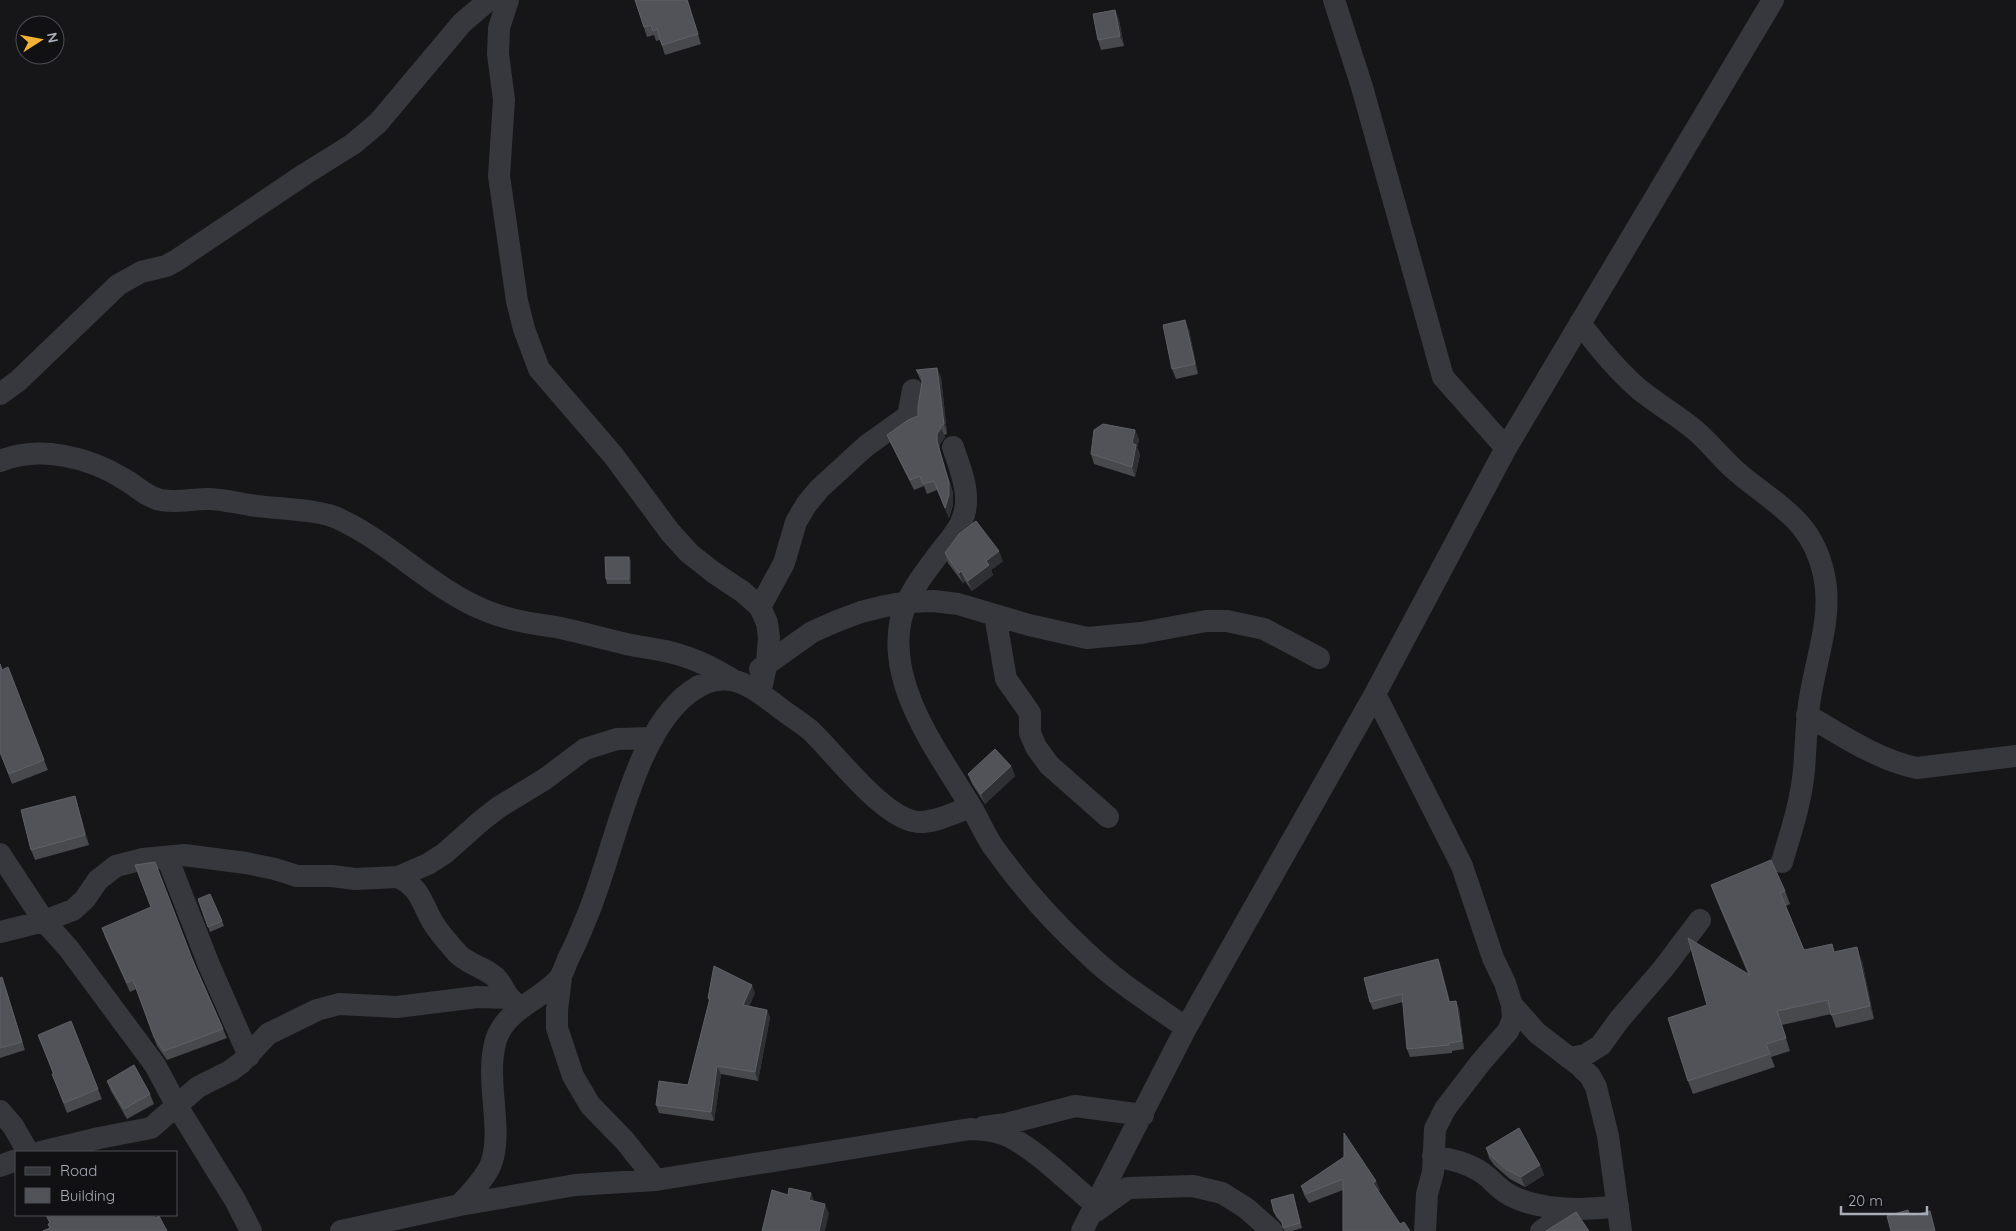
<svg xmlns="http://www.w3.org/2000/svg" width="2016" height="1231" font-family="Quicksand,sans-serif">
	<rect width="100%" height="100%" fill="#161618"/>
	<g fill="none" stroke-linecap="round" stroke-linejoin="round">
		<path stroke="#37383d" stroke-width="22" d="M508 0 499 28 498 54 504 100 499 176 517 301 524 329 539 369 613 455 670 532 689 553 713 572 743 592 760 607 767 623 769 638 767 662 760 693
			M1334 0 1362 87 1443 377 1506 448
			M1580 323C1595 343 1611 363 1630 381 1649 400 1675 413 1696 431 1710 443 1722 459 1736 471 1775 505 1812 518 1824 575 1833 616 1816 659 1810 698 1806 722 1806 746 1804 770 1801 802 1791 832 1782 862
			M0 394 18 381 118 285 141 272 166 266 177 260 305 174 353 144 378 123 462 23 489 0
			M953 447C958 463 966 481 966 498 967 521 954 534 941 551 926 571 907 594 901 619 886 685 938 752 970 805 978 818 984 833 992 845 1020 885 1054 923 1089 955 1118 983 1154 1005 1186 1028
			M0 461C39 445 89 457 124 479 137 486 146 497 161 500 177 503 192 499 208 499 222 499 236 503 250 505 275 509 319 509 339 519 393 544 434 591 489 612 512 621 537 624 561 628 583 633 605 639 626 644 644 648 663 649 680 655 698 660 714 669 730 678
			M760 607 784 563 796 522 806 505 819 489 866 446 908 416 913 390
			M995 615 1006 679 1030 713V733L1036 747 1049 765 1108 817
			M760 669 812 632 837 621 861 612 885 606 907 602 934 601 958 604 1029 625 1087 638 1141 633 1206 621H1227L1264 629 1319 658
			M1375 694 1462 866 1493 958 1505 983 1512 1005 1513 1019 1508 1031 1481 1062 1445 1109 1435 1129 1433 1172 1427 1194 1425 1231
			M1807 715C1841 735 1878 760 1917 768L2016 756
			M0 854 44 921 69 949 155 1065 177 1106 235 1200 251 1231
			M167 857 209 965 249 1056
			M398 877C420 888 421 901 432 921 439 933 450 945 459 955 471 966 488 968 498 980 505 989 507 999 517 1004
			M0 932 44 921 73 910 85 899 98 880 116 866 143 859 184 855 246 863 275 869 297 876H332L355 879 398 877 428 864 445 853 481 821 499 807 545 779 585 749 617 739 653 738
			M561 978 557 1010V1028L573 1076 590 1105 625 1141 656 1180
			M1512 1005 1537 1033 1580 1066 1590 1076 1596 1087 1608 1136 1621 1231
			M1569 1058 1585 1055 1601 1045 1619 1020 1663 969 1700 920
			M0 1111 13 1126 28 1152
			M984 1127 1006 1124 1075 1106 1143 1115
			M41 1152 99 1138 151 1128 198 1087 230 1071 241 1063 268 1034 317 1010 339 1004 397 1007 477 997 509 998
			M1433 1156C1451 1159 1469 1163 1484 1174 1492 1180 1499 1189 1508 1194 1537 1211 1585 1211 1618 1206
			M0 1166 16 1160
			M460 1205C470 1193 485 1179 491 1164 504 1129 484 1079 496 1040 506 1009 539 1001 558 980 563 974 565 966 568 959 574 947 580 934 585 921 614 857 632 734 690 692 724 667 747 683 776 705 787 714 799 721 810 730 836 754 883 819 918 822 935 823 955 812 971 807
			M1096 1211 1128 1188 1193 1186 1222 1193 1246 1208 1272 1231
			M341 1231 460 1205 575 1185 656 1180 970 1129C983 1130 995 1130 1008 1136 1037 1150 1070 1184 1096 1205
			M1082 1231 1186 1028 1375 694 1506 448 1773 0
			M1541 1231 1572 1210"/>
	</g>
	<path fill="#47494d" d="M635 0H688L701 44 665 55 660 40 656 41 654 35 647 37Z
		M1115 10 1119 20 1124 46 1101 50 1098 40Z
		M1189 330 1198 374 1176 379 1172 369Z
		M916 370 941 377 947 434 944 435 945 437 940 444V451L953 493V505L949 518 937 490 927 494 924 486 914 490 891 444 887 435 918 416 922 382 920 379Z
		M1135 430 1139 440 1137 447 1140 455 1135 477 1094 464 1091 454Z
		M945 553 1003 561 991 570 993 575 972 591 965 581 963 583 948 563Z
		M629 557 631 562V584H607L606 579Z
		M2 670 44 760 48 770 12 784 0 753Z
		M1011 766 1015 776 985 804 972 784 968 774Z
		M75 796 78 806 89 845 35 860 31 850Z
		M1711 885 1785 891 1790 904 1786 906 1804 950 1835 952 1862 961 1874 1019 1836 1028 1831 1014 1782 1025 1790 1051 1771 1057 1775 1067 1693 1094 1688 1081 1707 1005 1748 974 1716 899Z
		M198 899 222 921 224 926 210 932Z
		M102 928 193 961 227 1038 167 1060 157 1046 136 989 130 992 105 937Z
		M1438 959 1441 967 1450 1002 1456 1001 1459 1009 1464 1049 1452 1051V1053L1410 1057 1407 1049 1403 1002 1373 1010 1370 1002Z
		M0 978 5 986 25 1050 0 1058Z
		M755 993 749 1006 767 1010 770 1018 758 1081 721 1074 714 1121 659 1113 656 1105 688 1085 709 1001 708 998Z
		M38 1035 98 1089 102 1099 67 1113 52 1074H53Z
		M107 1081 150 1094 154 1104 127 1119 111 1091Z
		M1486 1148 1540 1165 1544 1175 1525 1187 1510 1179 1494 1165 1489 1158Z
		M1344 1157 1380 1190 1378 1191 1400 1224 1410 1231 1343 1190 1309 1203 1304 1195 1301 1186Z
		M1293 1194 1302 1228 1292 1231H1284L1283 1225 1276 1217 1274 1212Z"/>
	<path fill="#2f3033" d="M687 0H688L701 44 698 34Z
		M1115 10 1119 20 1124 46 1120 36Z
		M1185 320 1189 330 1198 374 1195 364Z
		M937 368 941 377 947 434 944 424Z
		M941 428 945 437 940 444V451L953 493V505L949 518 945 508 937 441V434Z
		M1135 430 1139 440 1137 447 1140 455 1135 477 1132 467V443Z
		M999 551 1003 561 991 570 993 575 972 591 968 581 986 561Z
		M629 557 631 562V584L629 579Z
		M961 571 965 581 963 583 959 573Z
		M1011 766 1015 776 985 804 981 794Z
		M75 796 78 806 89 845 85 835Z
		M1857 947 1862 961 1874 1019 1870 1006Z
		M1438 959 1441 967 1451 1010 1449 1002Z
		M752 985 755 993 746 1014 743 1005Z
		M1456 1001 1459 1009 1464 1049 1462 1041Z
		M767 1010 770 1018 758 1081 755 1072Z
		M717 1066 721 1074 714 1121 711 1112Z
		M1540 1165 1544 1175 1525 1187 1521 1177Z
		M1376 1181 1380 1190 1377 1192 1373 1183Z
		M811 1193 815 1203 809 1200Z
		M825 1204 829 1214 825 1231H819Z"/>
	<path fill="#525359" stroke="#5f6168" d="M635 0H687L698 34 662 45 657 29 653 31 651 25 644 27Z
		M1115 10 1120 36 1098 40 1093 14Z
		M1185 320 1195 364 1172 369 1163 325Z
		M937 368 944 424 940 426 941 428 937 434V441L949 483V495L945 508 934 481 923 484 920 476 910 480 887 435 908 420 918 416V407L922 382V376L916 370Z
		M1103 424 1135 430 1132 443 1136 445 1132 467 1091 454 1094 430Z
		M976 521 999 551 986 561 989 565 968 581 961 571 959 573 945 553 959 534Z
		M605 557H629V579H606Z
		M0 664 2 670 8 667 44 760 9 774 0 752Z
		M995 749 1011 766 981 794 968 774Z
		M75 796 85 835 31 850 21 810Z
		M1771 860 1785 891 1780 893 1804 950 1832 944 1834 952 1857 947 1870 1006 1831 1015 1828 1000 1777 1011 1786 1038 1766 1044 1770 1054 1688 1081 1668 1018 1707 1005 1688 938 1750 975 1711 885Z
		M155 862 193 961 223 1029 164 1051 154 1037 133 980 127 983 102 928 151 907 135 865Z
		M210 894 222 921 208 927 198 899Z
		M1438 959 1449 1002 1456 1001 1462 1041 1449 1043V1045L1407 1049 1402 994 1370 1002 1364 978Z
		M714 966 752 985 743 1005 767 1010 755 1072 717 1066 711 1112 656 1105 659 1081 688 1085 710 998H708Z
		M2 977 22 1042 0 1048V978Z
		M71 1021 98 1089 64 1103 52 1074H54L38 1035Z
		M134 1065 150 1094 124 1109 107 1081Z
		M1519 1128 1540 1165 1521 1177 1506 1169 1490 1155 1486 1148Z
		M1344 1133 1376 1181 1373 1183 1400 1224 1404 1222 1410 1231H1343V1179L1306 1194 1301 1186 1344 1157Z
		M789 1188 811 1193 809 1200 825 1204 819 1231H762L772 1190 788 1195Z
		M1293 1194 1300 1223 1283 1228 1282 1221 1274 1212 1271 1200Z
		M1908 1210 1910 1216 1930 1211 1935 1231H1891L1887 1216Z
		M1576 1212 1589 1231H1546Z
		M46 1215H153L155 1218 159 1216 167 1231H43L50 1228 48 1224 50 1223Z"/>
	<rect x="15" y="1151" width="162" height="65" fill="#111113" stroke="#4d4f55"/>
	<rect x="25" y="1167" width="25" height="8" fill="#37383d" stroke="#4d4f55"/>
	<text x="60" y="1176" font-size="15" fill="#a8adb8">Road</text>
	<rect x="25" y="1188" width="25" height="15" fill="#525359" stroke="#4d4f55"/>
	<text x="60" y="1201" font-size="15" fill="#a8adb8">Building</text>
	<g transform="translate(40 40) rotate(79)"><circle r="24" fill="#111113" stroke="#4d4f55"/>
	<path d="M0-4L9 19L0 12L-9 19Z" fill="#f2b134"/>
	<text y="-8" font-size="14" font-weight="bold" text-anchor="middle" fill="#a8adb8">N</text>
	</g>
	<path d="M1841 1206v8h86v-8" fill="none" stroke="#a8adb8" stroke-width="2.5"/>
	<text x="1848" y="1206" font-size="15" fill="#a8adb8" stroke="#111113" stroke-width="4" paint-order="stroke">20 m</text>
</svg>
